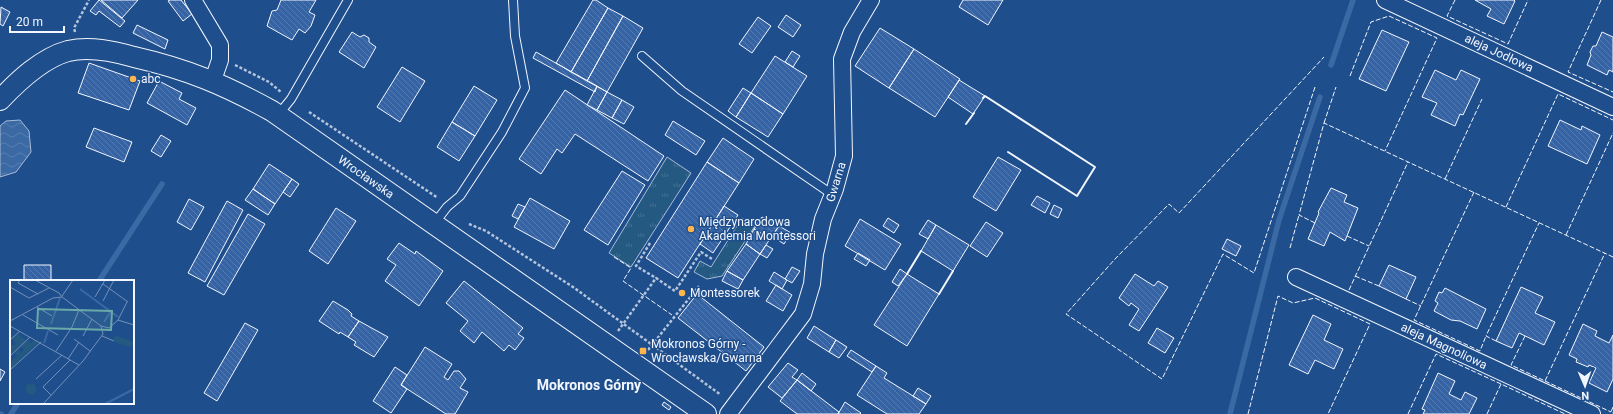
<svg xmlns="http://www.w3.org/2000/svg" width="1613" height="414" font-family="Roboto,sans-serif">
	<defs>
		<pattern id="park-tufts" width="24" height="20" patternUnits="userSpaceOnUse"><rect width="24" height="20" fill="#245a82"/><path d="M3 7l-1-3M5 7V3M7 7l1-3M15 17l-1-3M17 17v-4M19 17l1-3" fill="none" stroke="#447295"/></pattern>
		<pattern id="water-waves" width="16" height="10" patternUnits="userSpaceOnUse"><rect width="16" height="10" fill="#3b69a3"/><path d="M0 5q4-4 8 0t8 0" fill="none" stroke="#587fb1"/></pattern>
		<pattern id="building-back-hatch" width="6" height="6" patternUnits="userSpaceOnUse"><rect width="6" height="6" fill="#3563a3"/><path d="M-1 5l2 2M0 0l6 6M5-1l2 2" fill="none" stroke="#537ab1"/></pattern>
	</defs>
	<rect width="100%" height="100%" fill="#1f4e8c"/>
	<path fill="url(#park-tufts)" stroke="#a8bbd7" d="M667 157 691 173 631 267 609 253Z
		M742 218 755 226 722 276 707 279 694 272 700 261 711 267Z"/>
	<path fill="url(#water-waves)" stroke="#a8bbd7" d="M20 120 29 131 31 152 16 172 0 177V126L6 121Z"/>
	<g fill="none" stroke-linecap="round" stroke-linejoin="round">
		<path stroke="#3b69a3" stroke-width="5.5" d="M1331 65 1353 0
			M99 281 162 184
			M0 414H1
			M11 414 18 403
			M1230 414 1279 220 1320 97"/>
	</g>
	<path fill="url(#building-back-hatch)" stroke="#f2f6ff" d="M99 0 125 21 120 27 99 11 96 15 90 11Z
		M101 0H138L122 18Z
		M170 0H181L192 14 183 21 168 1Z
		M281 0H316L309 12 315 15 311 26 305 33 299 29 292 40 267 26 272 11 277 10Z
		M593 0H596L608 8 571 72 556 63Z
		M963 0H1003L988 25 959 7Z
		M1475 0H1514L1515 1 1504 24 1487 16 1491 9Z
		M1 7 10 12 3 26 0 24Z
		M608 8 623 16 587 81 571 72Z
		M786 15 801 25 793 37 778 27Z
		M623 16 643 28 607 92 587 81Z
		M758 17 771 26 752 53 739 44Z
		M137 25 168 40 165 49 133 33Z
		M880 28 914 49 889 88 855 66Z
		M1382 30 1409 42 1386 91 1359 79Z
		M352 32 360 37 364 35 369 38V42L376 47 364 68 339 52Z
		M1602 32 1613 37V72L1609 70 1607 75 1587 65 1591 55 1590 52 1593 46H1596Z
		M914 49 960 79 935 117 889 88Z
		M792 51 800 56 793 67 785 62Z
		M536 52 597 86 595 92 533 58Z
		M775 56 807 76 783 114 751 93Z
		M89 63 140 81 129 110 78 93Z
		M402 67 425 81 400 122 377 107Z
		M1435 70 1456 80 1461 70 1480 79 1463 115 1460 114 1455 126 1431 115 1437 103 1422 97Z
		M959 80 985 96 973 114 948 97Z
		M159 81 182 93 179 99 196 108 187 125 147 103Z
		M474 86 497 100 475 136 452 122Z
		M597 86 607 92 597 110 587 105Z
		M743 88 751 93 736 117 728 111Z
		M565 90 664 156 648 181 575 134 562 153 557 149 541 174 519 159Z
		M607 92 622 100 612 118 597 110Z
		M751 93 783 114 768 137 736 117Z
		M622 100 634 107 624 124 612 118Z
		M1560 120 1581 130 1582 126 1600 135 1587 164 1548 146Z
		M673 121 705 141 696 155 665 135Z
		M452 122 475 136 459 161 437 147Z
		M94 128 132 142 124 162 86 147Z
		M161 135 171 141 161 157 151 151Z
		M723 138 754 159 739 183 707 162Z
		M998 157 1021 170 996 211 973 197Z
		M707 162 739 183 678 278 646 258Z
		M269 164 292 179 275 204 253 189Z
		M622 171 645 185 608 245 584 230Z
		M292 179 299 184 290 197 283 192Z
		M1331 188 1347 195 1344 202 1358 208 1345 241 1330 232 1324 246 1308 239 1319 213 1318 212Z
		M253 189 275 204 268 215 245 200Z
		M1037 196 1050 203 1045 213 1031 205Z
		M530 198 570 221 554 249 514 227Z
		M189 199 204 207 191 230 177 222Z
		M227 201 243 210 205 282 188 273Z
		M518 204 525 207 518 219 512 216Z
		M1054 205 1062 209 1058 218 1050 214Z
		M724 206 738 215 713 253 700 244Z
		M336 208 356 221 328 264 309 251Z
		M248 214 265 224 224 295 207 286Z
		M762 217 779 226 770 239 754 229Z
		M888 218 899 225 894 233 883 226Z
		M860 219 901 244 885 270 845 246Z
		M928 220 936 225 928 239 919 234Z
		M986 222 1003 233 987 257 970 246Z
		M936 225 969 245 953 271 921 251Z
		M779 226 791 233 784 244 772 236Z
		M754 229 770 239 760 254 746 244Z
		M1227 239 1241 246 1236 256 1222 249Z
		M399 243 415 254 416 251 443 271 419 306 385 281 396 265 387 259Z
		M746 244 760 254 743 280 727 271Z
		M766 245 773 249 767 258 760 254Z
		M858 253 870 260 866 266 854 259Z
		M24 265H51V281H24Z
		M1389 265 1416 277 1406 299 1379 286Z
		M792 267 800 271 792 283 785 279Z
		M900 269 907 274 898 286 892 282Z
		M727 271 743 280 738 289 722 281Z
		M774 272 787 280 782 289 769 281Z
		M907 274 939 294 907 346 874 325Z
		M1135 274 1154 286 1158 281 1168 287 1139 331 1129 325 1139 309 1131 303 1129 306 1119 298Z
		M464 281 523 328 518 334 524 338 515 350 509 345 504 351 482 332 474 343 460 331 468 321 446 303Z
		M776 285 792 295 783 311 766 301Z
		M1521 287 1543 297 1535 313 1555 322 1544 345 1519 333 1512 348 1496 341Z
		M1445 288 1486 309 1477 329 1460 321 1451 320 1434 311 1438 303 1435 301 1439 292 1442 293Z
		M697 294 764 347 746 371 678 318Z
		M333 301 348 310 352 314 351 316 359 321 348 337 340 332 339 334 319 321Z
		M1313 315 1331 324 1324 340 1343 349 1334 369 1315 360 1308 374 1289 365Z
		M359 321 388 337 374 357 354 345 356 342 348 337Z
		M245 323 258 330 217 401 204 393Z
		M1583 324 1597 331 1595 336 1609 343 1613 335V379L1607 392 1589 383 1596 368 1589 365 1588 367 1576 362 1577 359 1569 355Z
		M814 326 836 340 829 352 807 338Z
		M1157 328 1174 338 1165 353 1148 343Z
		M836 340 847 347 839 358 829 352Z
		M425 347 452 364 444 377 448 380 454 371H459L466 379 460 388 468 392 455 414H446L401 385Z
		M851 350 876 366 872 372 847 356Z
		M788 363 798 370 792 377 797 380 782 398 768 387Z
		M876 366 887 373 884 378 926 404 919 414H887L857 395Z
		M395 367 407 375 401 385 407 389 391 413 373 401Z
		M0 369 5 372 0 381Z
		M802 373 816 384 811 391 797 380Z
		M1438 373 1455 381 1449 394 1461 400 1465 392 1477 398 1469 414H1423L1425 410 1422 409Z
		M797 380 839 412 838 414H797L780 401Z
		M918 388 931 396 926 404 913 396Z
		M664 402 671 407 669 410 662 405Z
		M845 402 861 413 860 414H838Z"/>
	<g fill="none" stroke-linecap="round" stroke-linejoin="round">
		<g stroke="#f2f6ff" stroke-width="10">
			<path id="service" d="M642 56 682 91 833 195
				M278 115 291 99 348 0
				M434 224 447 207 460 196 502 132 525 88 515 36 513 0"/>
		</g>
		<g stroke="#f2f6ff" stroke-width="18">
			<path id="minor" d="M193 0 220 45V60L213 80
				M1385 0 1613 107
				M1296 277 1592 414
				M728 414 803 314 812 284 815 254 823 219 835 189 844 156 842 59 852 32 871 0"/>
		</g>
		<g stroke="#f2f6ff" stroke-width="22">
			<path id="tertiary" d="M0 100C18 81 42 58 68 51 90 46 113 51 134 57 187 69 225 85 272 111L706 414"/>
		</g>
		<path stroke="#b3c4dc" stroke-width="2.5" stroke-dasharray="3 2" stroke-linecap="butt" d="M75 32 74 28 89 0
			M235 65 269 82 281 92
			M309 112 438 198
			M469 224 486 231 573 287 721 395
			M650 243 636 266 656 278
			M618 331 656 278 675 291 701 252 712 259
			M648 350 699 286"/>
		<use href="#service" stroke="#1f4e8c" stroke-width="8"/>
		<use href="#minor" stroke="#1f4e8c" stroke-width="16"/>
		<use href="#tertiary" stroke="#1f4e8c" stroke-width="20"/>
		<path stroke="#f2f6ff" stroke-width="1" stroke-dasharray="5 2" stroke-linecap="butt" d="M1455 0 1447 16 1508 44 1528 0
			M1601 0 1568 72 1613 92
			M1350 76 1371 22 1389 16 1437 38 1385 151
			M1315 87 1254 273 1223 254 1162 379 1066 314 1115 259 1169 204 1179 213 1324 57
			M1324 123 1336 87
			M1445 179 1482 99
			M1474 192 1414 320 1480 351 1486 336
			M1506 207 1558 94 1613 120
			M1315 223 1299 215 1324 123 1613 257
			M1566 235 1613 133
			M1347 236 1369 246
			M1290 248 1299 215
			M614 257 631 268 623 281 672 315
			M1355 276 1379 286
			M1349 290 1408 162
			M1406 299 1421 306
			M1525 336 1511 365 1545 381 1605 253
			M1496 341 1486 336 1539 223
			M1545 381 1611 412
			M1613 407 1611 412 1613 413
			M1248 414 1278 296 1293 303 1315 298 1370 324 1328 414
			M1408 414 1436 354 1501 384
			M1487 414 1501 384 1565 414"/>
		<path stroke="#f2f6ff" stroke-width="2" d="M983 98 985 96 1095 167 1077 196 1008 152
			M966 124 974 113
			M907 274 921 251
			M939 294 953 271"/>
	</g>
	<g fill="#ffb74d" stroke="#1f4e8c" stroke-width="1.5">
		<circle cx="133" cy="79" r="4"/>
		<circle cx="691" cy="229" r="4"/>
		<circle cx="682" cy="293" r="4"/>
		<rect x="639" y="347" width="8" height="8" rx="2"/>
	</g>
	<g text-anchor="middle" stroke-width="3" stroke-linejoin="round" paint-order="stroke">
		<g font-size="12" fill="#f2f6ff" stroke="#1f4e8c">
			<text transform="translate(1499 53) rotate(25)" y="4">aleja Jodłowa</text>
			<text transform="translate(366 177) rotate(35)" y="4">Wrocławska</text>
			<text transform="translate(836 182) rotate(-73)" y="4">Gwarna</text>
			<text transform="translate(1444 346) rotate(25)" y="4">aleja Magnoliowa</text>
		</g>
		<g font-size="12" fill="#f2f6ff" stroke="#1f4e8c" text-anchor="start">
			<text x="141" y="83">abc</text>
			<text x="699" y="226">Międzynarodowa<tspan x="699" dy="14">Akademia Montessori</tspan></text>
			<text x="690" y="297">Montessorek</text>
			<text x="651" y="348">Mokronos Górny -<tspan x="651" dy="14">Wrocławska/Gwarna</tspan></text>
		</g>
		<g font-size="14" font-weight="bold" fill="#f2f6ff" stroke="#1f4e8c">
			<text x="589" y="390">Mokronos Górny</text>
		</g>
	</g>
	<g transform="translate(10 280)">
		<rect width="124" height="124" fill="#1f4e8c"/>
		<path d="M8 54 16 60 0 75V62L3 66 6 64 2 59ZM105 56 114 58 124 63 121 67 115 66 103 61ZM18 60 21 63 25 60 29 62 0 89V83L7 76 4 73 8 69 11 73 14 70 11 66Z" fill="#245a82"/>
		<path d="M15.5 109a5.5 5.5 0 1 1 11 0a5.5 5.5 0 1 1-11 0Z" fill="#245a82"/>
		<path fill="none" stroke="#3b69a3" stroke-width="2" d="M70 9 108 37M94 42 101 31M41 44 50 18M34 63 38 51M95 124 124 109"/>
		<path fill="none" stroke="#7391ba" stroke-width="1" d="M10 0 8 3 28 14M25 0 49 13 52 17M93 4 118 22M0 7 19 18 39 8M52 16 63 0M52 17 91 46 99 48 108 40 124 45M85 17 95 0M93 21 104 0M27 27 42 36M13 35 48 55M108 40 117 22M0 41 43 18 52 17M0 46 69 85M73 56 82 39M92 56 104 61M64 59 80 71M0 60 10 51M46 71 62 47 69 30M0 76 20 57M58 79 69 62M0 90 31 62M26 99 52 75M41 115 33 107 60 80M33 124 73 81 93 54 91 46"/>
		<path fill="#6aa9a8" fill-opacity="0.15" stroke="#6aa9a8" stroke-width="2" d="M28 29 102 31 101 50 27 48Z"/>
		<rect width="124" height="124" fill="none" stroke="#f2f6ff" stroke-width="2"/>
	</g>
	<g transform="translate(1585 386) rotate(178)" stroke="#1f4e8c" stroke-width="3" paint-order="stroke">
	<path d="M0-3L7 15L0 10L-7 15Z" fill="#f2f6ff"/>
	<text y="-6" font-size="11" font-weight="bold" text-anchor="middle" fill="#f2f6ff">N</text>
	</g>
	<path d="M10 26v6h54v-6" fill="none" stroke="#f2f6ff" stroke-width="2"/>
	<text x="16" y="26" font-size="12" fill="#f2f6ff" stroke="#1f4e8c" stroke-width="3" paint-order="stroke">20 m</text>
</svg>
